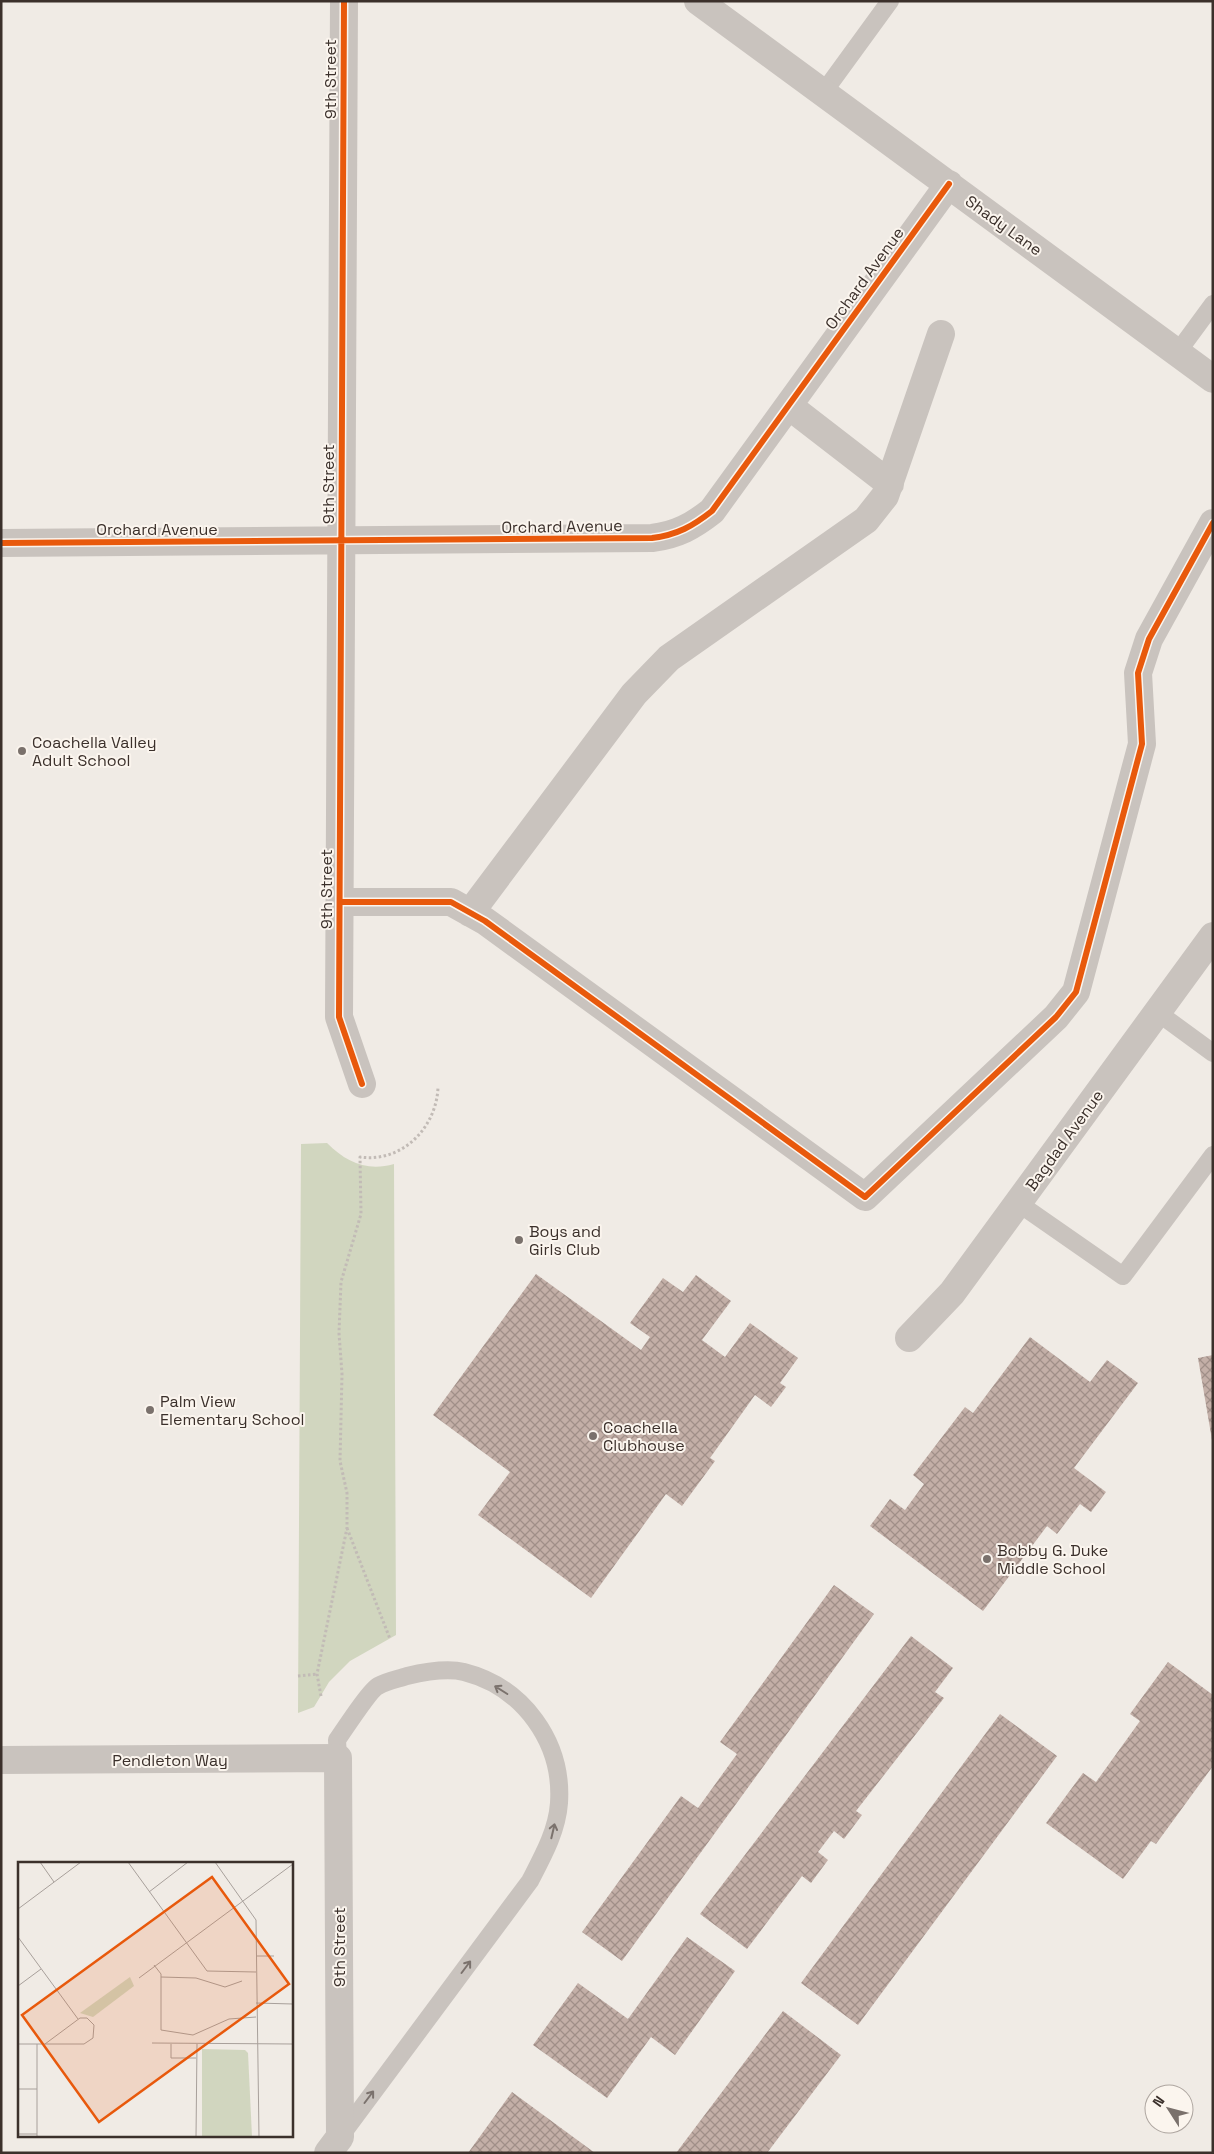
<svg xmlns="http://www.w3.org/2000/svg" width="1214" height="2154" font-family="'Space Grotesk',sans-serif">
	<defs>
		<pattern id="building-cross-hatch" width="8" height="8" patternUnits="userSpaceOnUse" patternTransform="scale(1.25)"><rect width="8" height="8" fill="#c3afa7"/><path d="M0 0l8 8M0 8l8-8" fill="none" stroke="#a08f88"/></pattern>
	</defs>
	<rect width="100%" height="100%" fill="#f0ebe5"/>
	<path fill="#d1d6bf" d="M327 1143C346 1162 367 1172 394 1164L396 1635 350 1661 329 1682 314 1707 298 1713 301 1144Z"/>
	<path fill="url(#building-cross-hatch)" d="M536 1274 641 1350 650 1337 630 1323 663 1278 683 1292 696 1275 731 1301 702 1340 725 1357 750 1323 798 1358 780 1383 786 1387 771 1407 755 1395 710 1458 715 1461 682 1506 666 1494 591 1598 478 1515 510 1472 433 1415Z
		M1030 1337 1090 1382 1107 1360 1138 1383 1074 1468 1106 1492 1091 1512 1080 1504 1057 1534 1047 1526 983 1611 870 1526 890 1499 905 1510 924 1484 913 1475 965 1407 973 1413Z
		M1213 1355V1440H1212L1198 1358Z
		M834 1585 874 1614 622 1961 582 1932 681 1796 698 1808 737 1754 720 1742Z
		M911 1636 953 1668 935 1692 944 1698 856 1811 862 1815 844 1839 834 1831 818 1852 828 1860 811 1883 802 1876 747 1949 700 1914Z
		M1168 1662 1213 1695V1766L1156 1844 1151 1841 1123 1879 1046 1823 1083 1773 1096 1782 1140 1721 1130 1714Z
		M1000 1714 1057 1756 858 2025 801 1983Z
		M687 1937 735 1971 675 2055 651 2037 607 2098 533 2045 578 1983 628 2019Z
		M783 2011 841 2055 767 2153H676Z
		M512 2092 595 2153H468Z"/>
	<g fill="none" stroke-linecap="round" stroke-linejoin="round">
		<path stroke="#c2bbb6" stroke-width="3" stroke-dasharray="2.5 2.5" stroke-linecap="butt" d="M347 1528 390 1639
			M298 1676 317 1674
			M321 1696 317 1674 347 1528V1493L340 1461 342 1374 339 1333 341 1282 361 1214 360 1157C402 1163 436 1128 438 1088"/>
		<path stroke="#c9c3be" stroke-width="18" d="M823 93 890 1
			M1177 353 1213 304
			M1157 1012 1213 1053
			M1018 1203 1123 1276 1213 1155
			M338 1758 337 1740C344 1730 370 1690 378 1686 386 1681 398 1679 407 1676 424 1672 447 1668 464 1672 523 1687 563 1742 559 1803 557 1831 543 1856 530 1881L340 2137"/>
		<path stroke="#c9c3be" stroke-width="28" d="M344 1 339 1017 362 1084
			M698 1 1213 379
			M789 406 890 484
			M1 543 652 538C677 535 693 526 712 511L949 184
			M340 902H451L485 921 865 1197 1056 1017 1076 992 1142 744 1138 673 1149 639 1213 523
			M470 913 634 694 669 658 866 520 885 496 941 334
			M909 1338 952 1293 1213 936
			M1 1760 338 1758 340 2137 328 2153"/>
		<g stroke="#fbf5ee" stroke-width="9">
			<path id="cycleway" d="M344 1 339 1017 362 1084
				M1 543 652 538C677 535 693 526 712 511L949 184
				M340 902H451L485 921 865 1197 1056 1017 1076 992 1142 744 1138 673 1149 639 1213 523"/>
		</g>
		<use href="#cycleway" stroke="#e8590c" stroke-width="6"/>
	</g>
	<defs><path id="oneway-shaft" d="M-6 0H5M1.5-3L5.5 0L1.5 3" fill="none" stroke-width="1.6" stroke-linecap="round" stroke-linejoin="round" transform="scale(1.25)"/></defs>
	<g stroke="#7b726d">
		<use href="#oneway-shaft" transform="translate(501 1690) rotate(-148)"/>
		<use href="#oneway-shaft" transform="translate(553 1831) rotate(-77)"/>
		<use href="#oneway-shaft" transform="translate(466 1967) rotate(-53)"/>
		<use href="#oneway-shaft" transform="translate(369 2097) rotate(-53)"/>
	</g>
	<g fill="#7a716c" stroke="#fbf5ee" stroke-width="2">
		<circle cx="22" cy="751" r="5"/>
		<circle cx="519" cy="1240" r="5"/>
		<circle cx="150" cy="1410" r="5"/>
		<circle cx="593" cy="1436" r="5"/>
		<circle cx="987" cy="1559" r="5"/>
	</g>
	<g text-anchor="middle" stroke-width="4" stroke-linejoin="round" paint-order="stroke">
		<g font-size="16" fill="#3b302b" stroke="#fbf5ee">
			<text transform="translate(330 79) rotate(-90)" y="6">9th Street</text>
			<text transform="translate(1004 225) rotate(36)" y="6">Shady Lane</text>
			<text transform="translate(864 278) rotate(-54)" y="6">Orchard Avenue</text>
			<text transform="translate(328 484) rotate(-90)" y="6">9th Street</text>
			<text transform="translate(562 526) rotate(-1)" y="6">Orchard Avenue</text>
			<text x="157" y="535">Orchard Avenue</text>
			<text transform="translate(326 889) rotate(-90)" y="6">9th Street</text>
			<text transform="translate(1064 1140) rotate(-54)" y="6">Bagdad Avenue</text>
			<text x="170" y="1766">Pendleton Way</text>
			<text transform="translate(339 1947) rotate(-90)" y="6">9th Street</text>
		</g>
		<g font-size="16" fill="#3b302b" stroke="#fbf5ee" text-anchor="start">
			<text x="32" y="748">Coachella Valley<tspan x="32" dy="18">Adult School</tspan></text>
			<text x="529" y="1237">Boys and<tspan x="529" dy="18">Girls Club</tspan></text>
			<text x="160" y="1407">Palm View<tspan x="160" dy="18">Elementary School</tspan></text>
			<text x="603" y="1433">Coachella<tspan x="603" dy="18">Clubhouse</tspan></text>
			<text x="997" y="1556">Bobby G. Duke<tspan x="997" dy="18">Middle School</tspan></text>
		</g>
	</g>
	<g transform="translate(18 1862)">
		<rect width="275" height="275" fill="#f0ebe5"/>
		<path d="M112 115 116 124 75 155 62 151Z" fill="#d1d6bf"/>
		<path d="M184 187 227 188 230 191 234 275H184Z" fill="#d1d6bf"/>
		<path fill="none" stroke="#a8a09b" stroke-width="1" d="M22 0 36 20M110 0 189 109 238 110M197 0 238 58 241 275M131 30 170 0M0 47 63 0M0 75 60 157M238 94H256M136 103 143 112V168L175 173 211 157 238 155M143 115 178 116 207 125 224 119M121 116 275 2M0 124 23 107M238 141 275 142M134 181 275 182M0 182H66L75 176 76 163 69 156H62L27 182M19 182V275M153 182V196H178M0 227H19M0 272H19M178 275 179 182"/>
		<path fill="#e8590c" fill-opacity="0.15" stroke="#e8590c" stroke-width="2.5" d="M194 15 271 122 81 260 4 153Z"/>
		<rect width="275" height="275" fill="none" stroke="#3b302b" stroke-width="2.5"/>
	</g>
	<rect width="1214" height="2154" fill="none" stroke="#3b302b" stroke-width="5"/>
	<g transform="translate(1169 2109) rotate(306)"><circle r="24" fill="#fbf5ee" stroke="#aea6a0"/>
	<path d="M0-4L9 19L0 12L-9 19Z" fill="#7a716c"/>
	<text y="-8" font-size="14" font-weight="bold" text-anchor="middle" fill="#3b302b">N</text>
	</g>
</svg>
